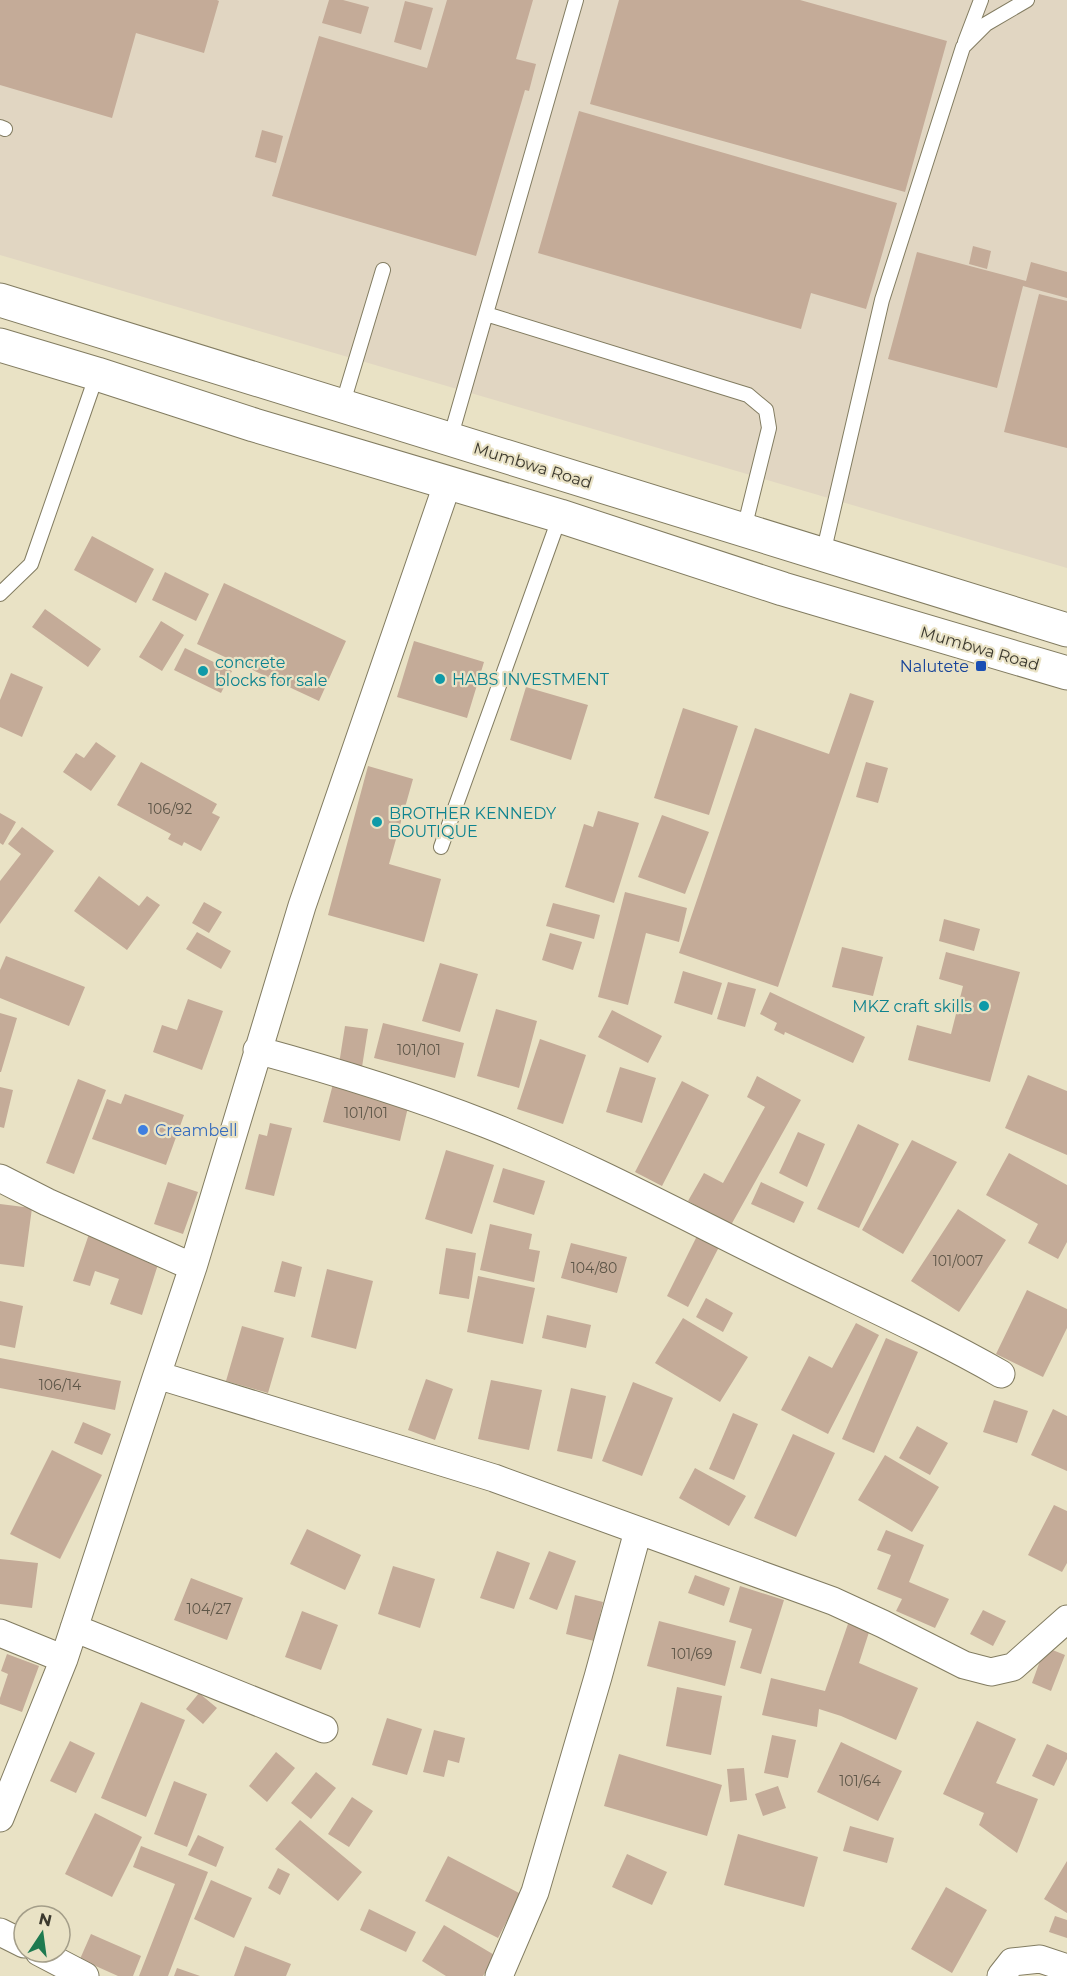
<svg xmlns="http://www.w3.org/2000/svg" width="1067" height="1976" font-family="Montserrat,sans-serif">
	<rect width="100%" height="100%" fill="#e9e2c5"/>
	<path fill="#e1d6c2" d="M0 0H1067V568L0 255Z"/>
	<path fill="#c4ab98" d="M0 0H217L219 1 204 53 136 33 112 118 0 85Z
		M329 0H343L369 7 361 34 322 23Z
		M447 0H533L516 59 536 64 529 91 525 90 476 256 272 196 319 36 427 68Z
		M619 0H800L947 41 905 192 590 104Z
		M405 1 433 8 421 50 394 42Z
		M579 111 897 203 866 309 811 293 801 329 538 253Z
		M262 130 283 136 276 163 255 157Z
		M973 246 991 251 987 269 969 264Z
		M917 252 1026 281 1031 262 1067 272V298L1023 286 997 388 888 359Z
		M1039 294 1067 301V448L1004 432Z
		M92 536 154 569 136 603 74 570Z
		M165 572 209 594 196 621 152 600Z
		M224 583 346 641 319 701 197 644Z
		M45 609 101 649 88 667 32 627Z
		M161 621 184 635 162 671 139 657Z
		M414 641 484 662 467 718 397 697Z
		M185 648 232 671 221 693 174 670Z
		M11 673 43 687 22 737 0 727V700Z
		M526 687 588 705 571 760 510 740Z
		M850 693 874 701 778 987 679 953 755 728 829 754Z
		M683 708 738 726 709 815 654 798Z
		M96 742 116 756 91 791 63 772 76 753 84 758Z
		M141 762 217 804 212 813 220 817 201 851 184 842 182 846 168 839 171 834 117 805Z
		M866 762 888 768 878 803 856 797Z
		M368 766 413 779 389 864 441 879 424 942 328 915Z
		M598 811 639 823 614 903 565 887 584 824 593 827Z
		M0 813 16 822 3 845 0 843Z
		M662 815 709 832 685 894 638 877Z
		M22 827 54 851 0 924V881L21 854 8 844Z
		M99 876 139 906 147 896 160 905 127 950 74 911Z
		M625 892 687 908 679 942 646 933 628 1005 598 997Z
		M204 902 222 912 209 933 192 923Z
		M553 903 600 915 594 939 546 926Z
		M944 919 980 929 974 951 939 941Z
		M197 932 231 951 221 969 186 949Z
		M550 933 582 942 573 970 542 960Z
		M842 947 883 957 873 996 832 987Z
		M946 952 1020 972 990 1082 908 1060 917 1025 951 1034 963 986 939 979Z
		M6 956 85 987 69 1026 0 998V970Z
		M440 963 478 974 460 1032 422 1021Z
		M683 971 722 983 712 1015 674 1003Z
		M728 982 756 989 745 1027 717 1019Z
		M770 992 865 1037 853 1063 785 1032 784 1035 774 1030 777 1023 760 1014Z
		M188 999 223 1011 202 1070 153 1052 162 1025 177 1030Z
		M496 1009 537 1021 519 1088 477 1076Z
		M612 1010 662 1036 648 1063 598 1037Z
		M0 1013 17 1018 1 1072H0Z
		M383 1023 464 1043 455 1078 374 1058Z
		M345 1026 368 1029 362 1067 339 1064Z
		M540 1039 586 1055 563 1124 517 1109Z
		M620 1067 656 1078 642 1123 606 1112Z
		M1028 1075 1067 1091V1155L1005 1128Z
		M757 1076 801 1100 731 1225 688 1201 704 1173 723 1183 765 1107 747 1097Z
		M78 1079 106 1090 74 1174 46 1163Z
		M682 1081 709 1095 662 1186 635 1172Z
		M333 1084 409 1103 400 1141 323 1122Z
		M0 1087 13 1090 4 1128 0 1127Z
		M125 1094 184 1115 166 1165 92 1139 107 1099 121 1104Z
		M270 1123 292 1128 274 1196 245 1189 259 1134 267 1136Z
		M858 1124 899 1144 859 1228 817 1209Z
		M798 1132 825 1144 807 1187 779 1173Z
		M912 1140 957 1162 903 1254 862 1230Z
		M446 1150 494 1165 472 1234 425 1219Z
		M1009 1153 1067 1185V1242L1058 1259 1028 1243 1038 1224 986 1195Z
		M503 1168 545 1181 534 1215 493 1202Z
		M168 1182 198 1192 183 1234 154 1224Z
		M761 1182 804 1202 794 1223 751 1204Z
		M0 1204 32 1208 24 1267 0 1264Z
		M958 1209 1006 1240 959 1312 911 1281Z
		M490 1224 532 1234 529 1249 540 1251 534 1282 480 1270Z
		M89 1234 160 1258 142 1315 110 1304 119 1279 95 1271 90 1286 73 1281Z
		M698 1234 720 1245 688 1307 667 1296Z
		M571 1243 627 1257 617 1293 561 1278Z
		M446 1248 476 1253 469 1299 439 1294Z
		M282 1261 302 1267 295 1297 274 1292Z
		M327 1269 373 1281 356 1349 311 1337Z
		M478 1276 535 1288 523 1344 467 1332Z
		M1027 1290 1067 1309V1328L1043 1377 996 1354Z
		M706 1298 733 1313 723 1332 696 1317Z
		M0 1301 23 1306 15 1348 0 1345Z
		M547 1315 591 1325 586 1348 542 1338Z
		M683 1318 748 1357 720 1402 655 1363Z
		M856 1323 879 1335 828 1434 781 1410 809 1356 832 1368Z
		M242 1326 284 1338 268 1393 226 1381Z
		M886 1338 918 1352 874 1453 842 1439Z
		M0 1358 121 1381 115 1410 0 1388Z
		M426 1379 453 1389 435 1440 408 1430Z
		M491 1380 542 1390 529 1450 478 1439Z
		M633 1382 673 1398 642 1476 602 1461Z
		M571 1388 606 1396 592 1459 557 1451Z
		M994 1400 1028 1411 1017 1443 983 1432Z
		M1053 1409 1067 1416V1471L1031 1455Z
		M733 1413 758 1424 734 1480 709 1469Z
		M83 1422 111 1434 102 1455 74 1443Z
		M917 1426 948 1443 930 1475 899 1458Z
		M793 1434 835 1453 796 1537 754 1518Z
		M52 1450 102 1475 60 1559 10 1534Z
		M885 1455 939 1487 912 1532 858 1500Z
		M695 1468 746 1496 729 1526 679 1498Z
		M1054 1505 1067 1511V1563L1062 1572 1028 1555Z
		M307 1529 361 1555 345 1590 290 1564Z
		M886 1530 924 1545 909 1582 949 1599 935 1628 896 1611 902 1599 877 1589 891 1555 877 1550Z
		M497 1551 530 1563 514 1609 480 1598Z
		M549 1551 576 1561 557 1610 529 1599Z
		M0 1559 38 1563 32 1608 0 1604Z
		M393 1566 435 1579 420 1628 378 1614Z
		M695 1575 730 1588 724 1606 688 1593Z
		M191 1578 243 1598 227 1640 174 1620Z
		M740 1586 784 1600 761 1674 740 1668 752 1629 729 1622Z
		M575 1595 603 1602 594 1641 566 1634Z
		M983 1610 1006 1621 993 1646 970 1634Z
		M302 1611 338 1625 321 1670 285 1657Z
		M850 1618 871 1626 859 1663 918 1688 896 1740 841 1716 819 1709 817 1727 762 1715 771 1678 825 1691Z
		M659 1621 736 1641 725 1686 647 1666Z
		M1045 1647 1065 1655 1051 1691 1032 1683Z
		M7 1654 39 1666 22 1712 0 1704V1698L8 1674 1 1671Z
		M677 1687 722 1696 711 1755 666 1746Z
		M199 1693 217 1708 203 1724 186 1709Z
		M141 1702 185 1720 146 1817 101 1798Z
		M387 1718 422 1729 407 1775 372 1765Z
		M977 1721 1016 1739 996 1783 1038 1799 1017 1853 979 1825 984 1813 943 1794Z
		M434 1730 465 1738 459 1763 448 1760 444 1777 423 1772Z
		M772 1735 796 1740 788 1778 764 1773Z
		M70 1741 95 1753 76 1793 50 1781Z
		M841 1742 902 1771 878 1821 817 1792Z
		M1047 1744 1067 1753V1759L1054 1786 1032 1776Z
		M276 1752 295 1768 267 1802 249 1786Z
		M619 1754 722 1785 707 1836 604 1806Z
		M744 1768 747 1800 730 1802 727 1769Z
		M316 1772 336 1788 311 1819 291 1803Z
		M174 1781 207 1794 187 1847 154 1834Z
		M778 1786 786 1808 763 1816 755 1794Z
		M352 1797 373 1811 349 1847 328 1834Z
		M95 1813 142 1837 112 1897 65 1874Z
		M300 1820 362 1872 338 1901 275 1849Z
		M850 1826 894 1838 887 1863 843 1851Z
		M738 1834 818 1857 804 1907 724 1885Z
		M198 1835 224 1847 216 1867 188 1855Z
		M141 1846 208 1872 168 1976H139L175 1884 133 1867Z
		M627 1854 667 1872 652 1905 612 1887Z
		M448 1856 521 1894 498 1938 425 1901Z
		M1067 1861V1913L1044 1899Z
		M278 1868 290 1874 280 1895 268 1888Z
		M211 1880 252 1898 234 1938 194 1919Z
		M946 1887 987 1910 952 1973 911 1949Z
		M369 1909 416 1932 406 1952 360 1930Z
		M1055 1916 1067 1920V1938L1049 1932Z
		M444 1925 496 1956 483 1976H446L422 1961Z
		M91 1934 141 1956 133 1976H118L80 1959Z
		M245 1946 291 1964 286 1976H234Z
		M177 1968 200 1976H174Z"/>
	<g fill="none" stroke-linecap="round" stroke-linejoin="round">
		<g stroke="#827c61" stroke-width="16">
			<path id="service" d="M965 42 981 0
				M0 127 5 129
				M486 314 748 395 766 410 769 428 744 529
				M342 406 383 270
				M450 439 576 0
				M823 554 882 300 963 47 986 24 1027 0
				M0 594 31 564 97 374
				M441 847 560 516"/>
		</g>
		<g stroke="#827c61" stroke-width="29">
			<path id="minor" d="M257 1050C334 1071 412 1095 486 1124 583 1162 676 1212 769 1258 847 1297 926 1331 1001 1374
				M0 1178 47 1202 193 1267
				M157 1375 193 1267 302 906 448 482
				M74 1628 324 1729
				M0 1633 64 1659
				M0 1818 64 1659 157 1375 494 1478 833 1601 883 1624 964 1665 991 1672 1013 1667 1067 1619
				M0 1932 24 1944
				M39 1952 85 1976
				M499 1976 535 1892 598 1677 638 1531
				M1001 1976 1012 1962 1040 1959 1067 1968"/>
		</g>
		<g stroke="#827c61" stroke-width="35">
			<path id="primary" d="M0 300 1067 630
				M0 345 97 374 254 425 560 516 783 589 1067 673"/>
		</g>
		<use href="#service" stroke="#fff" stroke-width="14"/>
		<use href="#minor" stroke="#fff" stroke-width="27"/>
		<use href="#primary" stroke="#fff" stroke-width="33"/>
	</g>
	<rect fill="#1a4fb4" stroke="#e9e2c5" stroke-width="2" x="975" y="660" width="12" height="12" rx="3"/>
	<g fill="#0f9aa8" stroke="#e9e2c5" stroke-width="2">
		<circle cx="203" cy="671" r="6"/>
		<circle cx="440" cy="679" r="6"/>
		<circle cx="377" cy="822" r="6"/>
		<circle cx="984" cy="1006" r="6"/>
	</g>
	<circle fill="#3f7fe0" stroke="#e9e2c5" stroke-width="2" cx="143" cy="1130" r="6"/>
	<g text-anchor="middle" stroke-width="4.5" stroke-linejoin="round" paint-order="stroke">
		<g font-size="14" fill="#5e5648">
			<text x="170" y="814">106/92</text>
			<text x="419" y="1055">101/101</text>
			<text x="366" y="1118">101/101</text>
			<text x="958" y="1266">101/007</text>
			<text x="594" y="1273">104/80</text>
			<text x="60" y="1390">106/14</text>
			<text x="209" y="1614">104/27</text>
			<text x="692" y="1659">101/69</text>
			<text x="860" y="1786">101/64</text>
		</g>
		<g font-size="16" fill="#3c392e" stroke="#e9e2c5">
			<text transform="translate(533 465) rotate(17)" y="6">Mumbwa Road</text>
			<text transform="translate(980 648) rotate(16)" y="6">Mumbwa Road</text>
		</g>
		<g font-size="16" fill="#0d838f" stroke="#e9e2c5" text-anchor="start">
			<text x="215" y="668">concrete<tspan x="215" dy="18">blocks for sale</tspan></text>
			<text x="452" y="685">HABS INVESTMENT</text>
			<text x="389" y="819">BROTHER KENNEDY<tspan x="389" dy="18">BOUTIQUE</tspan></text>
			<text x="972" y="1012" text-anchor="end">MKZ craft skills</text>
		</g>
		<g font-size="16" fill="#164399" stroke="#e9e2c5" text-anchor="end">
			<text x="969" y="672">Nalutete</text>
		</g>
		<g font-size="16" fill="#366cbe" stroke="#e9e2c5" text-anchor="start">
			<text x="155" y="1136">Creambell</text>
		</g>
	</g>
	<g transform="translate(42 1934) rotate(13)"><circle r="28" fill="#e9e2c5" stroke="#a49e89" stroke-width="1.5"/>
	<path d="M0-4.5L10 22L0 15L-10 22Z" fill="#1e7a50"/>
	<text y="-9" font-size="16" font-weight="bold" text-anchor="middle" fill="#3c392e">N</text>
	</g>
</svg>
